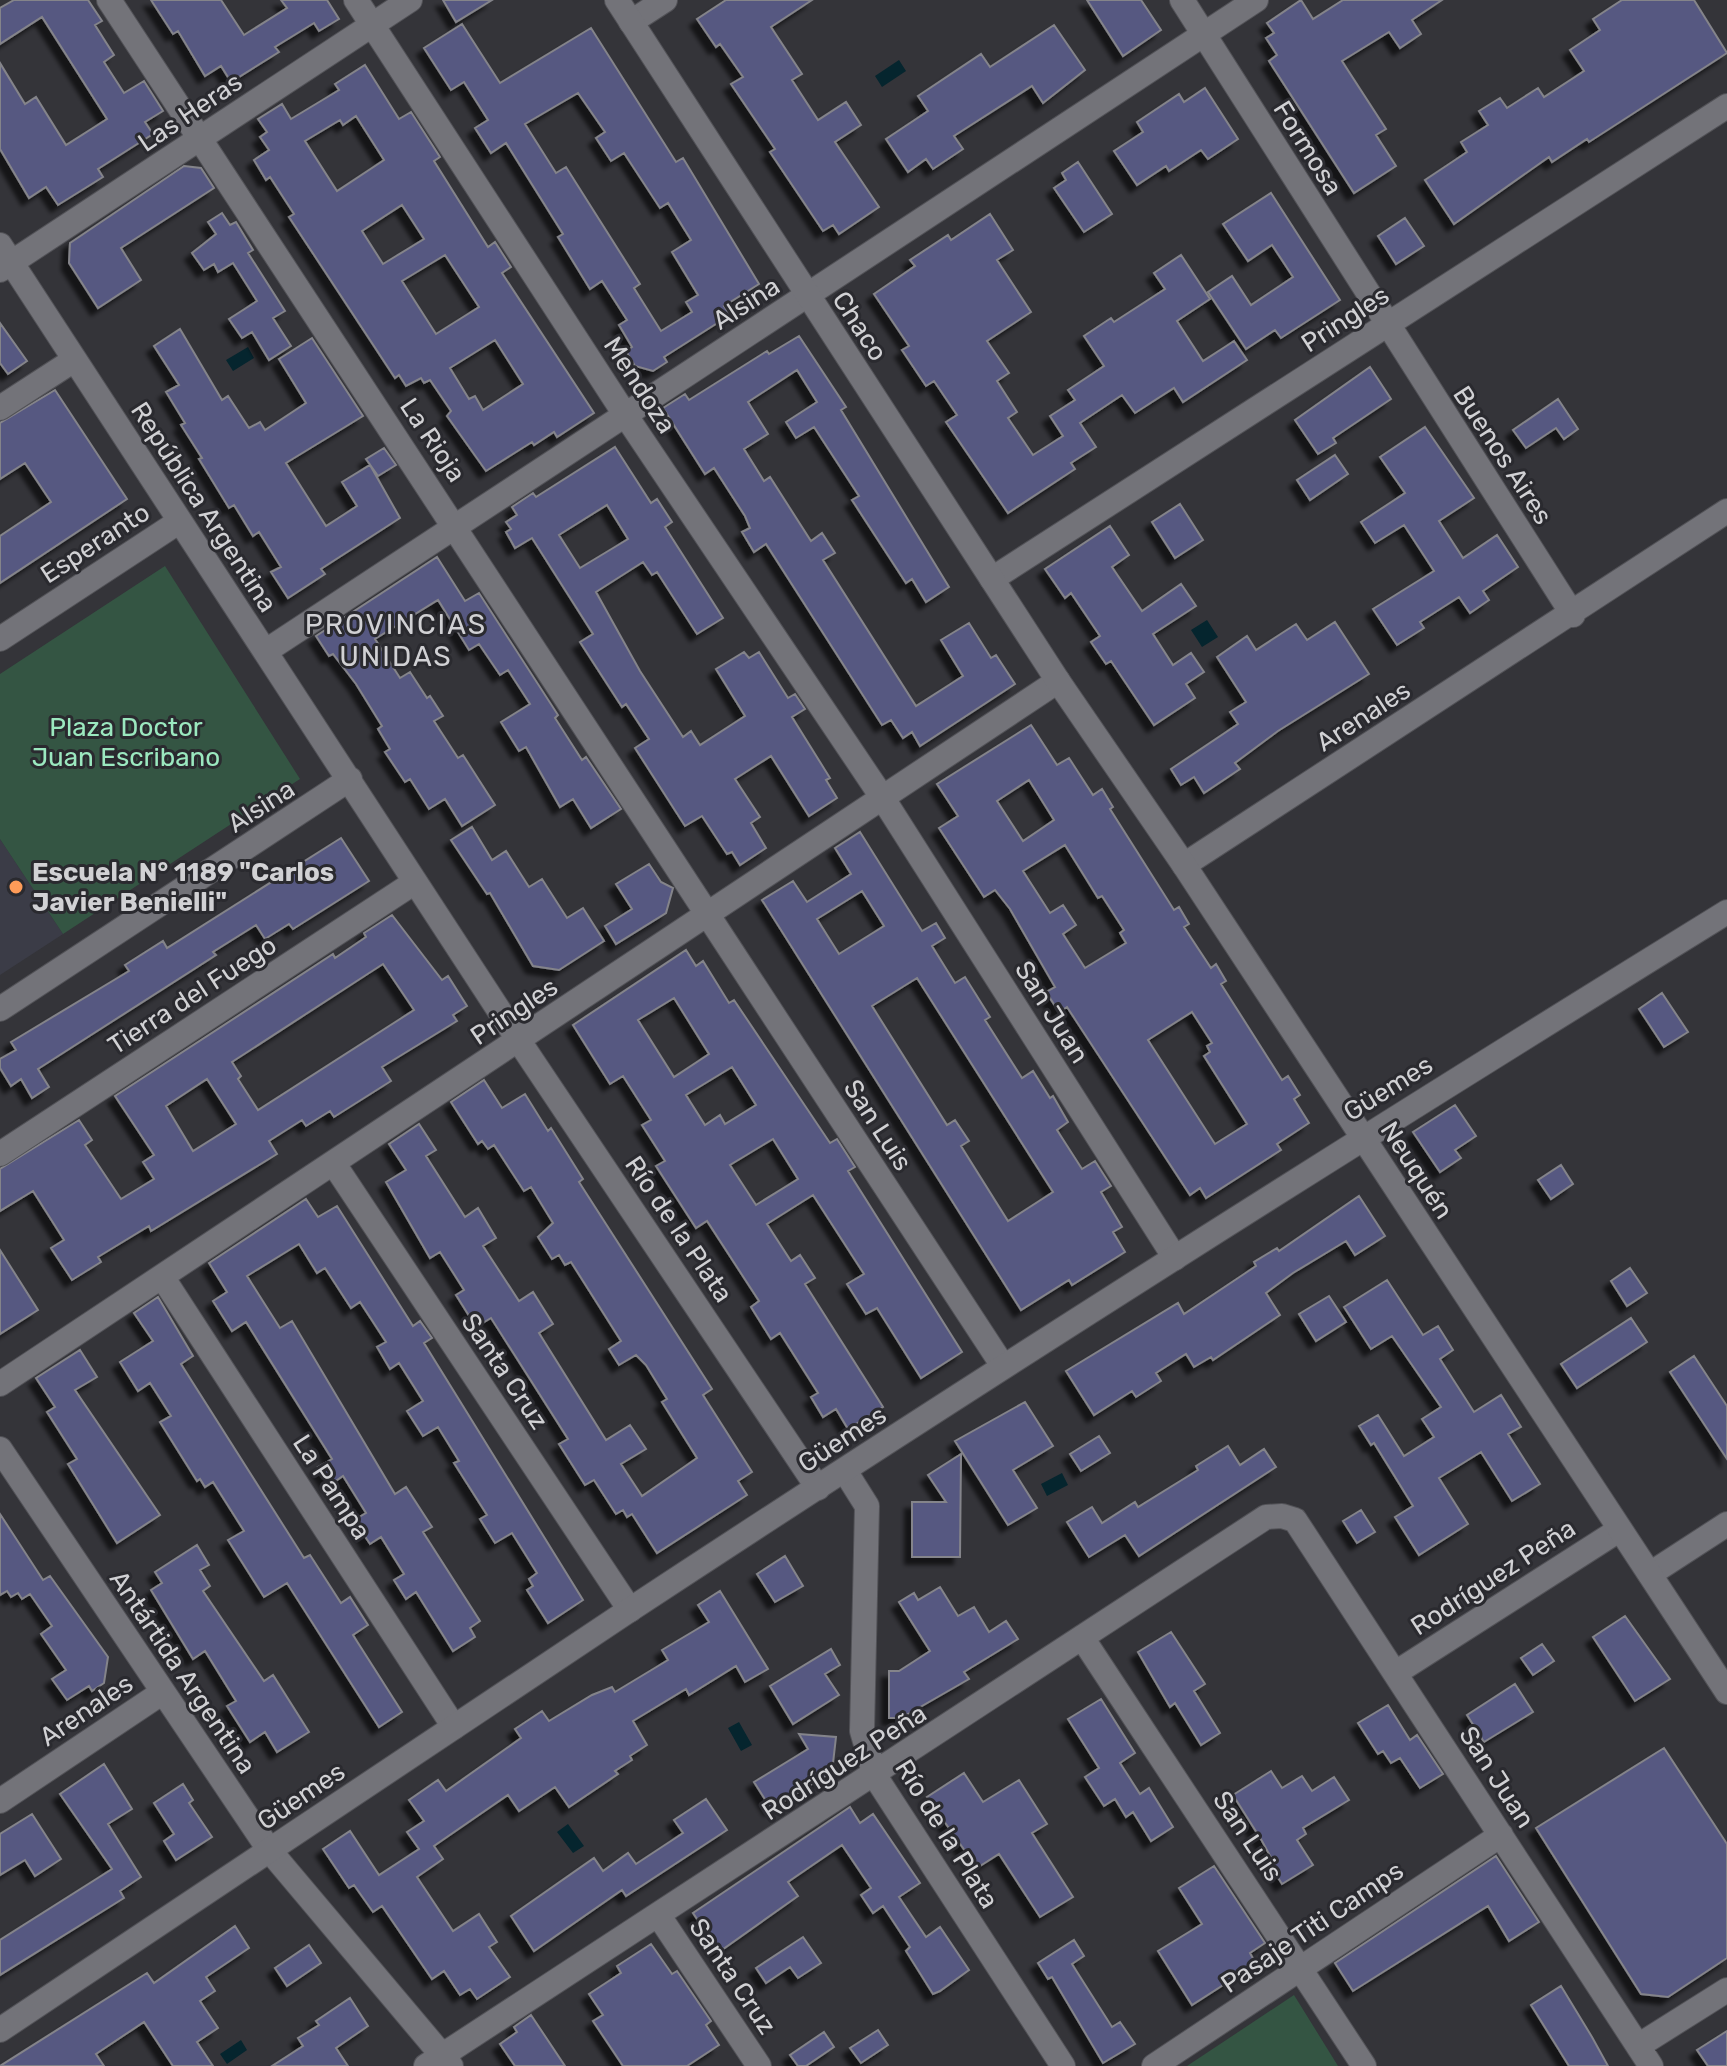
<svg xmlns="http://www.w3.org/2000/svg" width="1727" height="2066" font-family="Rubik,sans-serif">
	<defs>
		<filter id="shadow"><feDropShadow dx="-7" dy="7" stdDeviation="2" flood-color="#0009"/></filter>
	</defs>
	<rect width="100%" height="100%" fill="#343439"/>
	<path fill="#3b3c47" d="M0 839 63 934 0 975Z"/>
	<path fill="#345543" d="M165 566 300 779 63 934 0 839V674Z
		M1294 1995 1338 2066H1187Z"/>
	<path fill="#05252e" d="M899 60 906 71 882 87 875 76Z
		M248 347 254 358 233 371 226 360Z
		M1207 620 1218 637 1202 647 1191 630Z
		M1062 1473 1068 1485 1047 1496 1041 1484Z
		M739 1722 752 1745 741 1751 728 1728Z
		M568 1824 584 1846 573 1853 557 1832Z
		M241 2040 247 2050 227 2064 220 2054Z"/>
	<path fill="#575881" stroke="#84848a" stroke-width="2" fill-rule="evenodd" filter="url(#shadow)" d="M14 0H88L102 21 95 25 114 55 104 62 124 93 144 81 163 111 145 122 153 134 98 169 103 177 58 205 46 187 29 198 0 149V63L25 104 36 97 66 145 107 119 42 17 0 44V8Z
		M151 0H221L244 35 287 8 281 0H327L339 19 319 31 314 23 275 47 279 52 231 82 221 66 205 76 178 31 173 34Z
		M443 0H492L456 22Z
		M726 0H812L771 27 802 74 792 80 818 120 846 102 861 125 835 142 879 207 839 234 833 225 823 231 770 152 775 149 731 84 743 77 720 44 716 47 697 19Z
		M1087 0H1141L1161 30 1123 56Z
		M1301 0 1313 19 1343 0H1442L1412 20 1421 34 1400 48 1389 32 1342 61 1386 129 1376 135 1396 166 1354 193 1269 61 1277 55 1266 38 1274 33 1267 23Z
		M1622 0H1694L1727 53 1589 142 1587 139 1552 162 1549 157 1454 224 1425 180 1467 152 1461 142 1488 125 1479 111 1500 98 1507 108 1538 88 1544 97 1584 71 1570 50 1600 30 1593 19Z
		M462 24 500 83 591 28 676 162 683 158 759 284 724 306 730 315 664 357 667 362 653 371 635 366 626 351 632 347 619 325 627 320 602 281 590 289 558 237 563 234 506 143 491 153 475 128 488 120 464 82 451 90 424 48ZM578 93 605 132 596 138 611 161 624 153 660 208 668 203 691 240 672 252 698 295 686 302 692 312 661 331 634 288 640 284 566 167 556 173 525 124Z
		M1054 25 1085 70 1043 103 1032 86 954 136 963 149 933 169 926 159 908 172 886 139 928 111 918 96 981 54 990 67Z
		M365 65 399 119 411 112 440 157 434 161 488 247 495 242 511 267 502 273 594 413 557 437 554 432 534 445 532 442 486 471 447 416 451 411 430 380 424 383 421 378 406 386 399 375 395 378 289 217 294 214 270 177 266 180 254 160 269 150 260 137 267 132 258 119 282 104 291 119 339 90 335 84ZM356 116 384 160 337 191 305 141 340 120 343 125ZM402 205 424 239 383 264 362 231ZM445 255 479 307 436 334 402 281ZM495 340 523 384 483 410 475 396 469 399 450 368Z
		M1205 88 1238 139 1208 159 1201 150 1169 171 1166 166 1137 185 1114 151 1143 132 1137 122 1179 94 1184 102Z
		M1078 162 1112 214 1084 232 1054 188 1066 180 1062 173Z
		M184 166 201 168 214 188 121 248 141 280 98 308 69 263 70 243Z
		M1271 193 1340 300 1281 338 1275 330 1246 349 1208 292 1232 276 1251 305 1293 277 1272 245 1248 261 1223 224Z
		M222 213 230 225 236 222 253 250 248 253 285 311 273 318 291 346 269 360 252 332 242 338 229 319 257 301 233 263 218 272 214 264 204 270 192 253 216 234 208 222Z
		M990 214 1013 250 997 260 1031 312 987 341 1009 373 997 381 1017 412 1008 418 1033 455 1063 436 1050 416 1075 400 1068 390 1104 366 1084 336 1111 318 1114 322 1165 289 1154 273 1181 255 1210 299 1177 321 1203 361 1234 341 1247 360 1183 402 1174 388 1135 413 1122 395 1080 423 1096 447 1071 463 1075 469 1008 513 946 422 957 415 934 381 926 386 902 350 909 346 874 294 915 266 910 260 948 235 951 240Z
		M1405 218 1424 246 1396 264 1378 236Z
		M0 323 27 361 8 374 0 363Z
		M180 329 222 400 228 396 249 428 260 422 265 430 306 403 279 359 312 338 363 416 286 463 326 526 357 506 342 482 370 465 400 518 321 569 325 574 288 598 271 572 281 567 259 532 253 536 234 505 229 508 199 459 202 458 181 425 185 423 166 392 179 385 154 346Z
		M799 336 846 407 841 410 949 587 926 602 912 579 906 583 852 500 859 496 814 427 796 438 786 422 817 402 797 370 748 402 768 434 744 449 764 481 770 477 811 541 822 533 835 553 823 560 916 706 963 676 941 640 969 623 991 658 996 655 1015 684 920 746 912 732 903 738 891 720 882 725 766 544 754 552 742 532 750 528 745 516 714 468 705 474 663 408 685 394 689 400 767 351 769 354Z
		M1370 367 1391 399 1333 438 1336 443 1318 454 1295 420Z
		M55 390 127 499 0 583V536L51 502 25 463 0 479V423Z
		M1558 399 1578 429 1564 439 1556 428 1526 448 1513 430Z
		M1425 427 1474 498 1439 521 1463 558 1497 535 1518 567 1483 591 1489 600 1470 613 1459 597 1420 622 1424 628 1397 645 1373 609 1434 571 1404 525 1375 543 1361 522 1405 493 1380 457Z
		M615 447 651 503 657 499 672 522 665 527 723 618 697 634 657 572 652 575 643 562 596 592 640 671 683 737 691 731 700 745 745 716 716 669 744 652 749 658 759 652 788 698 795 694 805 709 792 717 830 778 826 780 837 798 809 816 771 756 735 779 760 817 751 823 766 848 740 865 732 852 727 854 702 816 685 826 635 748 649 739 626 704 622 707 580 642 593 634 532 538 515 548 506 532 511 529 506 522 517 515 512 507 533 493 536 497ZM607 505 628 539 580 568 559 535Z
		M384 448 396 465 378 476 366 459Z
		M1335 455 1348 474 1310 500 1297 480Z
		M1180 504 1203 540 1175 558 1152 522Z
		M1110 526 1129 555 1112 567 1142 611 1181 584 1196 606 1153 634 1173 665 1191 653 1204 672 1186 684 1195 698 1154 725 1111 661 1106 664 1091 642 1100 636 1071 593 1065 598 1045 569Z
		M437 557 465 601 479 593 558 715 555 718 582 760 586 757 621 809 591 828 573 799 560 807 526 747 519 751 501 722 530 704 508 670 500 675 479 644 469 650 438 600 375 639 400 678 410 672 427 698 430 696 443 716 434 721 458 758 463 755 495 805 462 826 445 799 429 809 410 779 405 782 385 752 390 749 378 729 382 726 356 684 333 654 329 656 316 636Z
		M1335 622 1369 674 1278 731 1235 763 1240 769 1204 793 1194 777 1181 785 1171 769 1238 724 1230 712 1246 702 1217 657 1247 636 1256 650 1296 624 1307 640Z
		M1031 725 1057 765 1069 758 1093 795 1102 789 1113 807 1110 809 1174 910 1179 907 1189 924 1184 927 1211 968 1216 964 1226 981 1221 984 1282 1080 1288 1076 1300 1095 1294 1099 1309 1123 1277 1144 1281 1150 1206 1198 1200 1188 1190 1195 1067 1007 1059 1012 1046 992 1055 987 1010 909 995 890 984 897 939 828 958 816 937 784ZM1029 780 1054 820 1023 841 997 801ZM1065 845 1098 898 1102 896 1124 930 1120 933 1126 943 1085 968 1063 934 1076 925 1063 905 1050 913 1023 871ZM1192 1012 1212 1043 1207 1046 1210 1052 1204 1056 1247 1124 1215 1144 1148 1040Z
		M472 827 492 860 506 851 529 887 542 879 567 918 583 908 604 941 559 970 533 966 490 893 487 894 451 840Z
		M860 832 922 931 936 923 945 938 932 946 955 983 965 977 990 1017 985 1020 1022 1078 1033 1071 1050 1098 1053 1096 1068 1122 1057 1130 1082 1169 1095 1161 1111 1186 1101 1192 1122 1227 1113 1232 1125 1252 1072 1285 1069 1280 1021 1310 762 900 793 881 807 902 851 874 835 848ZM862 891 884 926 839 954 817 919ZM917 978 1053 1192 1008 1221 961 1146 969 1141 955 1120 947 1125 872 1006Z
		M341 838 369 881 293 929 289 924 265 939 256 925 213 952 216 955 38 1069 49 1087 32 1098 21 1079 11 1086 0 1068V1059L16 1050 11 1042 129 971 125 965 163 941 167 948Z
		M649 864 661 882 673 888 666 913 616 944 605 926 632 909 616 884Z
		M392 915 442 980 448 976 467 1006 453 1015 457 1021 382 1067 391 1081 334 1117 330 1111 306 1126 302 1120 269 1141 277 1154 151 1231 149 1226 98 1257 101 1262 72 1280 51 1248 64 1240 33 1191 0 1211V1169L79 1120 92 1140 85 1145 121 1199 154 1179 143 1162 154 1155 115 1096 333 954 335 958 366 937 364 933ZM383 964 414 1010 258 1110 238 1079 241 1076 232 1062ZM207 1079 236 1124 193 1151 166 1106Z
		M686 950 696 966 703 961 729 1003 734 1000 830 1143 837 1139 855 1167 848 1171 962 1352 921 1378 877 1308 866 1314 847 1284 864 1274 813 1195 767 1224 791 1261 800 1255 815 1278 805 1284 883 1407 848 1429 836 1409 823 1417 811 1397 818 1393 780 1333 771 1339 751 1307 759 1301 707 1221 696 1228 656 1166 665 1161 642 1125 651 1120 623 1076 610 1084 573 1025ZM674 998 709 1054 674 1077 638 1020ZM732 1067 756 1105 725 1124 720 1115 705 1125 686 1095ZM773 1139 798 1179 756 1205 730 1165Z
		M1662 993 1688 1032 1664 1047 1639 1009Z
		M484 1080 502 1108 525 1094 548 1131 551 1128 583 1179 579 1182 712 1389 703 1395 752 1472 738 1481 747 1495 657 1553 632 1514 627 1517 623 1510 616 1514 594 1480 585 1485 559 1444 568 1439 491 1318 476 1327 456 1295 464 1290 440 1252 430 1258 386 1182 406 1170 389 1144 419 1124 436 1150 426 1156 465 1217 478 1208 496 1238 483 1246 519 1301 533 1292 553 1324 539 1333 606 1440 630 1425 646 1449 621 1464 642 1496 697 1458 662 1402 667 1399 646 1365 636 1355 619 1365 609 1349 621 1341 571 1262 565 1265 559 1255 552 1259 538 1237 553 1223 531 1187 524 1191 494 1145 488 1149 482 1141 478 1144 451 1102Z
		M1455 1105 1476 1136 1455 1150 1461 1158 1440 1172 1413 1132Z
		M1561 1165 1573 1184 1551 1199 1538 1180Z
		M1359 1196 1385 1236 1355 1255 1346 1241 1293 1273 1266 1293 1280 1315 1213 1360 1211 1357 1194 1367 1186 1354 1156 1373 1161 1381 1136 1397 1132 1391 1094 1415 1066 1371 1178 1303 1184 1314 1256 1266 1254 1262 1277 1248 1279 1251Z
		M306 1199 318 1217 337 1206 413 1326 420 1321 432 1338 424 1343 583 1600 548 1623 527 1590 533 1586 529 1579 537 1573 512 1533 495 1543 480 1519 487 1515 454 1463 459 1461 438 1427 423 1436 407 1411 423 1401 399 1363 390 1369 377 1347 386 1342 360 1302 351 1308 325 1268 317 1273 299 1244 247 1276 280 1328 292 1321 395 1494 406 1487 432 1527 423 1532 480 1621 470 1628 475 1637 453 1651 416 1592 406 1599 394 1580 404 1574 381 1537 370 1544 354 1520 366 1513 343 1476 330 1485 318 1467 332 1459 246 1322 232 1331 213 1301 227 1292 209 1263Z
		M0 1250 38 1310 0 1334Z
		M1630 1268 1647 1293 1627 1306 1611 1281Z
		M1387 1280 1423 1335 1438 1326 1453 1350 1440 1359 1474 1412 1501 1395 1521 1427 1508 1434 1540 1484 1512 1501 1481 1452 1439 1478 1468 1524 1419 1555 1395 1517 1413 1506 1374 1443 1371 1445 1359 1426 1378 1415 1404 1456 1434 1437 1422 1419 1441 1407 1392 1336 1371 1349 1344 1307Z
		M1329 1296 1346 1322 1316 1341 1299 1314Z
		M158 1297 193 1356 181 1364 304 1558 310 1555 341 1603 350 1597 368 1625 353 1635 402 1712 379 1727 287 1583 264 1597 228 1540 244 1531 213 1482 205 1487 200 1479 197 1481 160 1422 171 1416 150 1383 138 1391 120 1362 153 1341 134 1313Z
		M1631 1318 1647 1342 1577 1388 1561 1364Z
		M80 1350 97 1377 75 1390 160 1515 117 1543 68 1464 77 1459 47 1412 55 1407 36 1378Z
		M1694 1356 1727 1406V1459L1670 1372Z
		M1025 1402 1053 1446 1013 1470 1037 1508 1008 1525 955 1441Z
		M1099 1436 1110 1453 1081 1471 1070 1454Z
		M1228 1446 1240 1465 1264 1449 1276 1467 1139 1556 1125 1535 1089 1557 1067 1522 1092 1507 1102 1523 1135 1502 1138 1507 1198 1470 1196 1466Z
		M961 1454 960 1557H912V1502H946L928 1475Z
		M1361 1510 1375 1532 1357 1543 1343 1521Z
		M0 1514 43 1580 50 1576 108 1657 104 1683 92 1691 89 1686 67 1700 52 1679 66 1670 41 1634 52 1626 30 1594 22 1599 18 1593 11 1597 7 1591 0 1595Z
		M197 1545 209 1565 200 1570 210 1586 203 1591 264 1681 273 1675 309 1732 277 1752 265 1732 250 1742 227 1706 236 1701 205 1651 193 1659 151 1590 162 1583 155 1572Z
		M785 1556 803 1586 775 1602 757 1574Z
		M940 1587 958 1616 974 1607 989 1632 1006 1621 1018 1639 964 1672 969 1679 901 1718H889V1671H899L930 1651 899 1602 914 1593 918 1600Z
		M720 1591 768 1669 745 1682 736 1666 689 1695 686 1689 633 1721 647 1745 630 1756 632 1760 615 1771 618 1774 569 1807 555 1787 519 1811 508 1795 434 1846 443 1859 417 1877 453 1931 479 1914 497 1942 489 1947 510 1977 477 1999 470 1989 460 1995 444 1971 432 1979 382 1906 373 1912 354 1885 349 1888 323 1849 350 1831 379 1875 419 1849 407 1832 424 1821 409 1800 438 1780 446 1791 521 1738 515 1729 542 1711 549 1721 592 1695 612 1687 615 1692 668 1660 662 1650 709 1622 698 1605Z
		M1625 1616 1670 1679 1635 1701 1593 1637Z
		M1171 1632 1205 1684 1194 1691 1220 1733 1201 1745 1175 1703 1170 1707 1138 1652Z
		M1542 1644 1554 1661 1533 1675 1521 1658Z
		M831 1649 840 1665 825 1674 839 1695 793 1724 770 1686Z
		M1515 1684 1533 1712 1484 1742 1467 1715Z
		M1101 1699 1135 1753 1120 1763 1140 1794 1149 1788 1173 1827 1151 1841 1133 1812 1126 1817 1115 1799 1104 1806 1085 1777 1099 1768 1068 1719Z
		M1388 1705 1410 1740 1417 1735 1443 1774 1420 1788 1400 1758 1391 1763 1383 1751 1378 1754 1358 1723Z
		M799 1734 836 1737 832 1772 771 1809 754 1782 808 1749Z
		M1664 1748 1727 1844V1958L1668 1997 1641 1994 1536 1828Z
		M104 1764 132 1809 108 1824 141 1877 120 1891 124 1898 0 1975V1940L112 1869 60 1794Z
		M1271 1771 1282 1788 1302 1776 1312 1791 1334 1777 1349 1800 1303 1828 1306 1834 1297 1840 1313 1865 1282 1884 1270 1865 1274 1863 1262 1841 1233 1795Z
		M964 1773 983 1802 1019 1780 1047 1824 1032 1833 1073 1897 1040 1917 999 1854 977 1868 927 1797Z
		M183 1784 193 1800 189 1803 212 1837 176 1860 164 1841 174 1834 154 1803Z
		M706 1799 727 1830 626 1896 622 1890 534 1951 511 1916 594 1858 603 1871 628 1853 636 1864 683 1833 674 1820Z
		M850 1807 860 1823 873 1814 920 1883 899 1897 926 1937 940 1927 969 1970 940 1991 933 1994 906 1951 910 1947 883 1906 873 1913 861 1895 871 1888 842 1845 788 1882 798 1896 719 1952 693 1913Z
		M32 1814 61 1859 35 1876 25 1860 0 1875V1834Z
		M1496 1856 1539 1922 1509 1941 1488 1906 1353 1991 1335 1963Z
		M1214 1866 1265 1943 1250 1953 1256 1964 1192 2005 1158 1951 1202 1924 1179 1888Z
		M235 1926 249 1948 206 1977 215 1991 200 2001 218 2028 197 2042 213 2066H173L144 2022 96 2054 104 2066H0L147 1973 154 1983Z
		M803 1937 821 1963 798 1978 790 1967 766 1983 756 1968Z
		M1074 1940 1084 1956 1072 1964 1112 2027 1120 2022 1135 2044 1103 2063 1052 1977 1048 1979 1038 1963Z
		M651 1944 672 1974 677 1971 711 2021 706 2025 719 2045 687 2066H623L593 2021 603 2015 589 1994 621 1973 617 1966Z
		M309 1945 321 1963 287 1986 275 1968Z
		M1561 1986 1592 2037 1608 2066H1569L1531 2005Z
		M350 1998 368 2026 336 2048 348 2066H272L303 2046 298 2038 319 2025 316 2021Z
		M531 2015 565 2066H515L500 2044 517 2032 514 2027Z
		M878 2030 888 2045 861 2063 850 2048Z
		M1727 2031V2066H1708L1697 2050Z
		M824 2032 834 2047 806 2066H798L790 2055Z"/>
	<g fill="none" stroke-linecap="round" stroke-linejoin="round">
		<g stroke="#525257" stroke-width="26">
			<path id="street" d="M109 0 1003 1366
				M356 0 626 416 882 797 1175 1258
				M1182 0 1573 615
				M631 22 665 0
				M0 245 519 1041 818 1488
				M0 270 410 0
				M0 408 74 360
				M992 579 1727 106
				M0 639 180 521
				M266 651 1256 0
				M1184 865 1727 511
				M0 1009 350 779
				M0 1154 415 882
				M334 1164 630 1610
				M163 1278 454 1727
				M0 1384 1058 681
				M0 1449 270 1851 451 2066
				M845 1471 867 1506 862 1731 875 1776 1063 2066
				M1650 1574 1727 1524
				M1083 1639 1364 2066
				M1397 1672 1619 1530
				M0 1801 163 1692
				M659 1916 759 2066
				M1638 2046 1727 1990
				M426 2066 1266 1517 1282 1516 1295 1520 1651 2066
				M1154 2066 1501 1835"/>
		</g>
		<g stroke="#525257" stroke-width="26">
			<path id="secondary" d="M617 0 1058 681 1184 865 1727 1692
				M0 2030C210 1891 418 1749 628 1611 991 1372 1358 1140 1727 912"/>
		</g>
		<use href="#street" stroke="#737379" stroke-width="24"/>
		<use href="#secondary" stroke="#737379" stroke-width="24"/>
	</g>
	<circle fill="#fe9b58" stroke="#2a2a2f" stroke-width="3" cx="16" cy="887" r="8"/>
	<g text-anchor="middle" stroke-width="6" stroke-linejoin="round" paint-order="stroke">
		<g font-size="26" fill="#d1d1d4" stroke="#2a2a2f">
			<text transform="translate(190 112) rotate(-34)" y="9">Las Heras</text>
			<text transform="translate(1308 148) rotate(58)" y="9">Formosa</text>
			<text transform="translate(746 303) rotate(-33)" y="9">Alsina</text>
			<text transform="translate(1345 319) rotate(-33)" y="9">Pringles</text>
			<text transform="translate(860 326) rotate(57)" y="9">Chaco</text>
			<text transform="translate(640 385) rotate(57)" y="9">Mendoza</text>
			<text transform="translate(433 440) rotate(56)" y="9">La Rioja</text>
			<text transform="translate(1503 455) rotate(57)" y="9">Buenos Aires</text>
			<text transform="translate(204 507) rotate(57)" y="9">República Argentina</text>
			<text transform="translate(95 543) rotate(-33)" y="9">Esperanto</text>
			<text transform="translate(1363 716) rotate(-33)" y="9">Arenales</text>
			<text transform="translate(261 806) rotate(-33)" y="9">Alsina</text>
			<text transform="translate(192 995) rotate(-33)" y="9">Tierra del Fuego</text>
			<text transform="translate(514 1011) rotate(-34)" y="9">Pringles</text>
			<text transform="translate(1052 1012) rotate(58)" y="9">San Juan</text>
			<text transform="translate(1388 1088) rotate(-32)" y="9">Güemes</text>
			<text transform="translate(878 1125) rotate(57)" y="9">San Luis</text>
			<text transform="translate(1417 1170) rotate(57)" y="9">Neuquén</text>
			<text transform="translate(679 1229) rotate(56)" y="9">Río de la Plata</text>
			<text transform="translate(505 1371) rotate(56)" y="9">Santa Cruz</text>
			<text transform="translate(842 1439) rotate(-33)" y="9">Güemes</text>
			<text transform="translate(332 1487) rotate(57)" y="9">La Pampa</text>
			<text transform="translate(1493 1577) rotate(-33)" y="9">Rodríguez Peña</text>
			<text transform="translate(183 1672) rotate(56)" y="9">Antártida Argentina</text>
			<text transform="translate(86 1710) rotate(-34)" y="9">Arenales</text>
			<text transform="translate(844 1762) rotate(-33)" y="9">Rodríguez Peña</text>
			<text transform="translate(1497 1777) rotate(57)" y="9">San Juan</text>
			<text transform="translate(301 1796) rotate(-34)" y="9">Güemes</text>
			<text transform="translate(947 1834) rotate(58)" y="9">Río de la Plata</text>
			<text transform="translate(1248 1836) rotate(56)" y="9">San Luis</text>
			<text transform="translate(1312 1927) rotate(-34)" y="9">Pasaje Titi Camps</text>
			<text transform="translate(733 1976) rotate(56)" y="9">Santa Cruz</text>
		</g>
		<g font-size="26" fill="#9be8bf" stroke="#2a2a2f">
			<text x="126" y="736">Plaza Doctor<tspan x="126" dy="30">Juan Escribano</tspan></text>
		</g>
		<g font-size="26" font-weight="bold" fill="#d1d1d4" stroke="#2a2a2f" text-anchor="start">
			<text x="32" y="881">Escuela N° 1189 "Carlos<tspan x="32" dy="30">Javier Benielli"</tspan></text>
		</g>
		<g font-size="28" letter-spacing="2" fill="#d1d1d4" stroke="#2a2a2f">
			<text x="396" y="634">PROVINCIAS<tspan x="396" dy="32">UNIDAS</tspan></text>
		</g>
	</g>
</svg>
